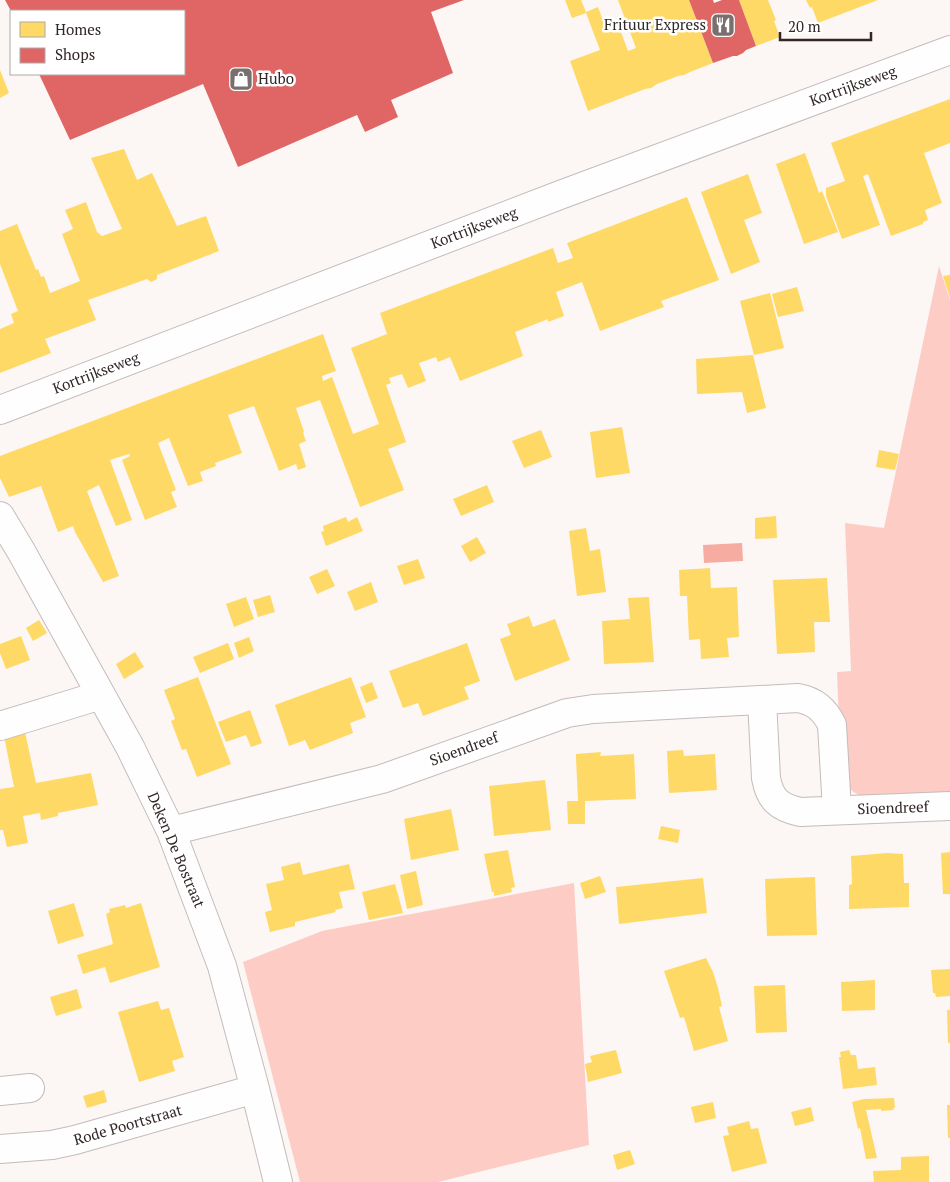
<svg xmlns="http://www.w3.org/2000/svg" width="950" height="1182" font-family="'PT Serif',serif">
	<rect width="100%" height="100%" fill="#fcf6f5"/>
	<path fill="#fdcdc5" d="M939 266 950 300V795L861 797 848 788 841 771 837 672 851 671 845 523 884 528Z
		M574 883 589 1145 438 1182H300L243 962 322 931Z"/>
	<path fill="#f6aca0" d="M742 543 743 561 704 563 703 545Z"/>
	<path fill="#ffd966" d="M565 0H581L586 12 598 7 605 26 617 21 628 51 636 48 618 0H689L713 63 690 72 684 75 678 76 657 84 651 88 645 89 588 111 570 61 600 50 586 13 572 18Z
		M739 0H768L776 20 774 21 780 37 756 46Z
		M806 0H878L818 23 812 7 810 8Z
		M0 70 9 93 0 98Z
		M950 99V143L924 153 942 203 925 210 928 220 923 222V224L891 236 868 174 863 176 880 225 842 239 826 196V188L845 181 831 143Z
		M124 149 137 180 152 173 177 226 206 216 219 251 157 275V279L151 282 147 279 88 300 96 320 45 339 51 353 0 373V329L14 323 11 314 18 311 0 264V231L17 224 36 270 38 269 41 277 44 276 50 293 80 281 62 234 73 229 65 210 86 202 97 232 102 236 122 229 91 158Z
		M805 153 819 193 822 191 838 232 804 244 776 164Z
		M748 174 762 213 744 220 760 262 731 274 701 192Z
		M687 197 719 280 661 301 664 307 600 331 582 282 556 292 564 316 548 322V319L515 332 523 356 460 381 450 357 438 362 436 357 419 363 426 381 408 388 402 374 389 378 391 383 386 385 406 442 388 449 404 490 360 507 320 400 296 408 304 432 303 433 306 441 299 444 306 467 298 470 296 464 279 471 254 406 228 415 242 453 215 463 216 466 200 472 203 481 188 486 169 438 158 443 176 490 171 492 177 507 145 520 122 460 130 456 129 454 110 460 132 520 116 526 99 485 87 491 119 576 103 582 75 532 73 526 58 532 41 486 9 497 0 478V456L323 334 336 371 322 376 323 381 332 377 353 434 379 424 351 348 387 334 380 313 553 248 558 263 573 258 567 243Z
		M950 275V298L943 276Z
		M797 287 804 311 778 317 772 294Z
		M770 293 784 348 754 355 740 301Z
		M753 355 766 408 747 413 742 392 697 394 696 359Z
		M622 427 630 473 596 478 590 432Z
		M541 430 552 457 524 468 512 441Z
		M879 450 899 454 895 470 876 467Z
		M487 485 494 502 461 516 453 499Z
		M776 516 777 538 755 539V518Z
		M346 517 348 522 357 517 363 531 326 546 321 532 324 531 323 526Z
		M586 528 590 551 600 549 606 592 577 596 569 531Z
		M477 537 486 553 470 562 461 546Z
		M418 559 425 578 404 585 397 566Z
		M710 568 711 588 737 587 739 637 727 638 729 657 701 659 700 639 689 640 687 596H680L679 570Z
		M327 569 335 586 317 594 309 577Z
		M827 578 830 622H814L815 652 777 654 773 580Z
		M371 582 378 602 355 611 347 592Z
		M270 595 275 612 258 617 253 600Z
		M246 597 254 619 234 627 226 604Z
		M649 597 654 662 604 664 602 621 630 619 628 598Z
		M529 616 533 627 555 619 570 660 515 681 500 639 511 635 507 624Z
		M39 620 47 633 33 641 26 628Z
		M21 636 30 660 6 669 0 653V644Z
		M249 637 254 651 239 658 234 643Z
		M228 643 234 659 200 673 193 657Z
		M467 643 480 681 464 687 469 699 423 716 418 703 403 708 389 671Z
		M135 652 144 667 124 679 116 664Z
		M198 677 231 764 197 777 186 749 182 750 171 721 175 719 164 690Z
		M351 677 366 717 350 723 353 733 310 750 305 740 289 746 275 705Z
		M372 682 378 698 366 703 360 687Z
		M250 710 262 743 251 747 246 735 226 742 218 722Z
		M25 732 36 783 91 773 98 805 58 813V816L41 820 40 813 23 816 28 843 7 847 3 830H0V789L14 787 4 736Z
		M683 750 684 756 715 754 717 790 669 793 667 751Z
		M601 752 600 756 634 754 636 799 585 801V824H568L567 801H578L576 758V754Z
		M545 780 551 830 494 836 489 786Z
		M451 809 459 850 411 860 404 819Z
		M661 826 680 830 678 843 658 839Z
		M508 850 515 887 511 888 512 892 494 896V892H492L484 854Z
		M950 852V894H943L941 853Z
		M887 853 903 854 904 883H909V907L849 909V885L852 884 851 856Z
		M300 862 303 875 349 864 355 889 339 892 343 908 335 910 336 912 295 922V926L270 932 265 912 272 910 266 884 284 880 281 867Z
		M416 871 423 905 407 909 400 875Z
		M600 876 606 892 585 899 580 883Z
		M815 877 817 935 767 936 765 879Z
		M703 878 707 913 619 924 616 887Z
		M395 884 403 913 369 920 362 892Z
		M74 903 84 936 58 944 48 911Z
		M141 903 160 967 110 983 105 967 83 974 77 955 113 944 106 914 110 912 109 909 125 905 126 908Z
		M706 958 713 972 718 988 722 1006 719 1007 728 1041 694 1051 684 1017 680 1018 664 971Z
		M950 969V996L936 997 935 993H933L931 970Z
		M875 980V1010L842 1011 841 982Z
		M785 985 787 1032 756 1033 754 986Z
		M77 989 82 1008 56 1016 50 997Z
		M158 1001 161 1010 169 1008 184 1057 172 1061 175 1071 139 1082 118 1012Z
		M947 1010H950V1043H948Z
		M616 1050 622 1073 588 1082 585 1064 592 1062 590 1056Z
		M849 1050 851 1055H856L858 1069 875 1067 877 1085 843 1089 839 1057H841L840 1052Z
		M104 1090 107 1102 87 1108 83 1096Z
		M894 1098 895 1108H893L894 1110 881 1111V1109L866 1110 877 1158 866 1159 860 1128 858 1129 852 1102 864 1099Z
		M713 1102 716 1118 695 1123 691 1107Z
		M947 1105H950V1138H948Z
		M811 1107 814 1121 795 1126 791 1112Z
		M749 1121 751 1129 758 1128 767 1163 732 1172 723 1136 729 1135 727 1127Z
		M630 1150 635 1164 617 1170 613 1155Z
		M929 1156V1182H874L873 1171 901 1170V1157Z"/>
	<path fill="#e06666" d="M5 0H464L431 12 453 73 391 100 398 117 365 132 357 115 238 167 203 84 70 140 39 74H184V11H11Z
		M689 0H713L714 3 722 0H739L756 46 746 50 743 53 737 56H733L713 63Z"/>
	<g fill="none" stroke-linecap="round" stroke-linejoin="round">
		<g stroke="#c3bcbb" stroke-width="30">
			<path id="minor" d="M0 516 21 551 130 747 171 831 222 966 255 1089 278 1182
				M762 700 766 778C770 800 779 807 800 812L950 806
				M0 726 101 695
				M171 831 382 779 567 713 593 709 798 698C815 701 825 710 832 725L837 810
				M0 1091 30 1088
				M0 1149 52 1145 75 1140 255 1089"/>
		</g>
		<g stroke="#c3bcbb" stroke-width="30">
			<path id="major" d="M0 410 560 195 950 50"/>
		</g>
		<use href="#minor" stroke="#fffefe" stroke-width="28"/>
		<use href="#major" stroke="#fffefe" stroke-width="28"/>
	</g>
	<defs>
		<g id="restaurant-square" transform="scale(1.25)"><rect x="-9" y="-9" width="18" height="18" rx="4" fill="#786f6e" stroke="#fff"/><path d="M-5-6h1v4h1v-4h1v4h1v-4h1v5L-1.5 .5V6h-2V.5L-5-1ZM5-6V6H3V1.5H1.5Q1.5-4 5-6Z" fill="#fff"/></g>
		<g id="shop-square" transform="scale(1.25)"><rect x="-9" y="-9" width="18" height="18" rx="4" fill="#786f6e" stroke="#fff"/><path d="M-5-2.5h2.3a2.7 3.5 0 0 1 5.4 0H5L5.5 6h-11ZM-1.5-2.5h3a1.5 2.3 0 0 0-3 0Z" fill="#fff"/></g>
	</defs>
	<g fill-rule="evenodd">
		<use href="#restaurant-square" x="723" y="25"/>
		<use href="#shop-square" x="241" y="79"/>
	</g>
	<g text-anchor="middle" stroke-width="5" stroke-linejoin="round" paint-order="stroke">
		<g font-size="15" fill="#312726" stroke="#fff" text-anchor="end">
			<text x="706" y="30">Frituur Express</text>
			<text x="258" y="84" text-anchor="start">Hubo</text>
		</g>
		<g font-size="15" fill="#312726" stroke="#fff">
			<text transform="translate(853 86) rotate(-20)" y="5">Kortrijkseweg</text>
			<text transform="translate(474 228) rotate(-21)" y="5">Kortrijkseweg</text>
			<text transform="translate(96 373) rotate(-21)" y="5">Kortrijkseweg</text>
			<text transform="translate(464 749) rotate(-20)" y="5">Sioendreef</text>
			<text transform="translate(893 808) rotate(-2)" y="5">Sioendreef</text>
			<text transform="translate(176 850) rotate(67)" y="5">Deken De Bostraat</text>
			<text transform="translate(128 1125) rotate(-16)" y="5">Rode Poortstraat</text>
		</g>
	</g>
	<rect x="10" y="10" width="175" height="65" fill="#ffffff" stroke="#ada9a8"/>
	<rect x="20" y="22" width="25" height="15" fill="#ffd966" stroke="#ada9a8"/>
	<text x="55" y="35" font-size="15" fill="#312726">Homes</text>
	<rect x="20" y="48" width="25" height="15" fill="#e06666" stroke="#ada9a8"/>
	<text x="55" y="60" font-size="15" fill="#312726">Shops</text>
	<path d="M780 32v8h91v-8" fill="none" stroke="#312726" stroke-width="2.5"/>
	<text x="788" y="32" font-size="15" fill="#312726" stroke="#ffffff" stroke-width="4" paint-order="stroke">20 m</text>
</svg>
